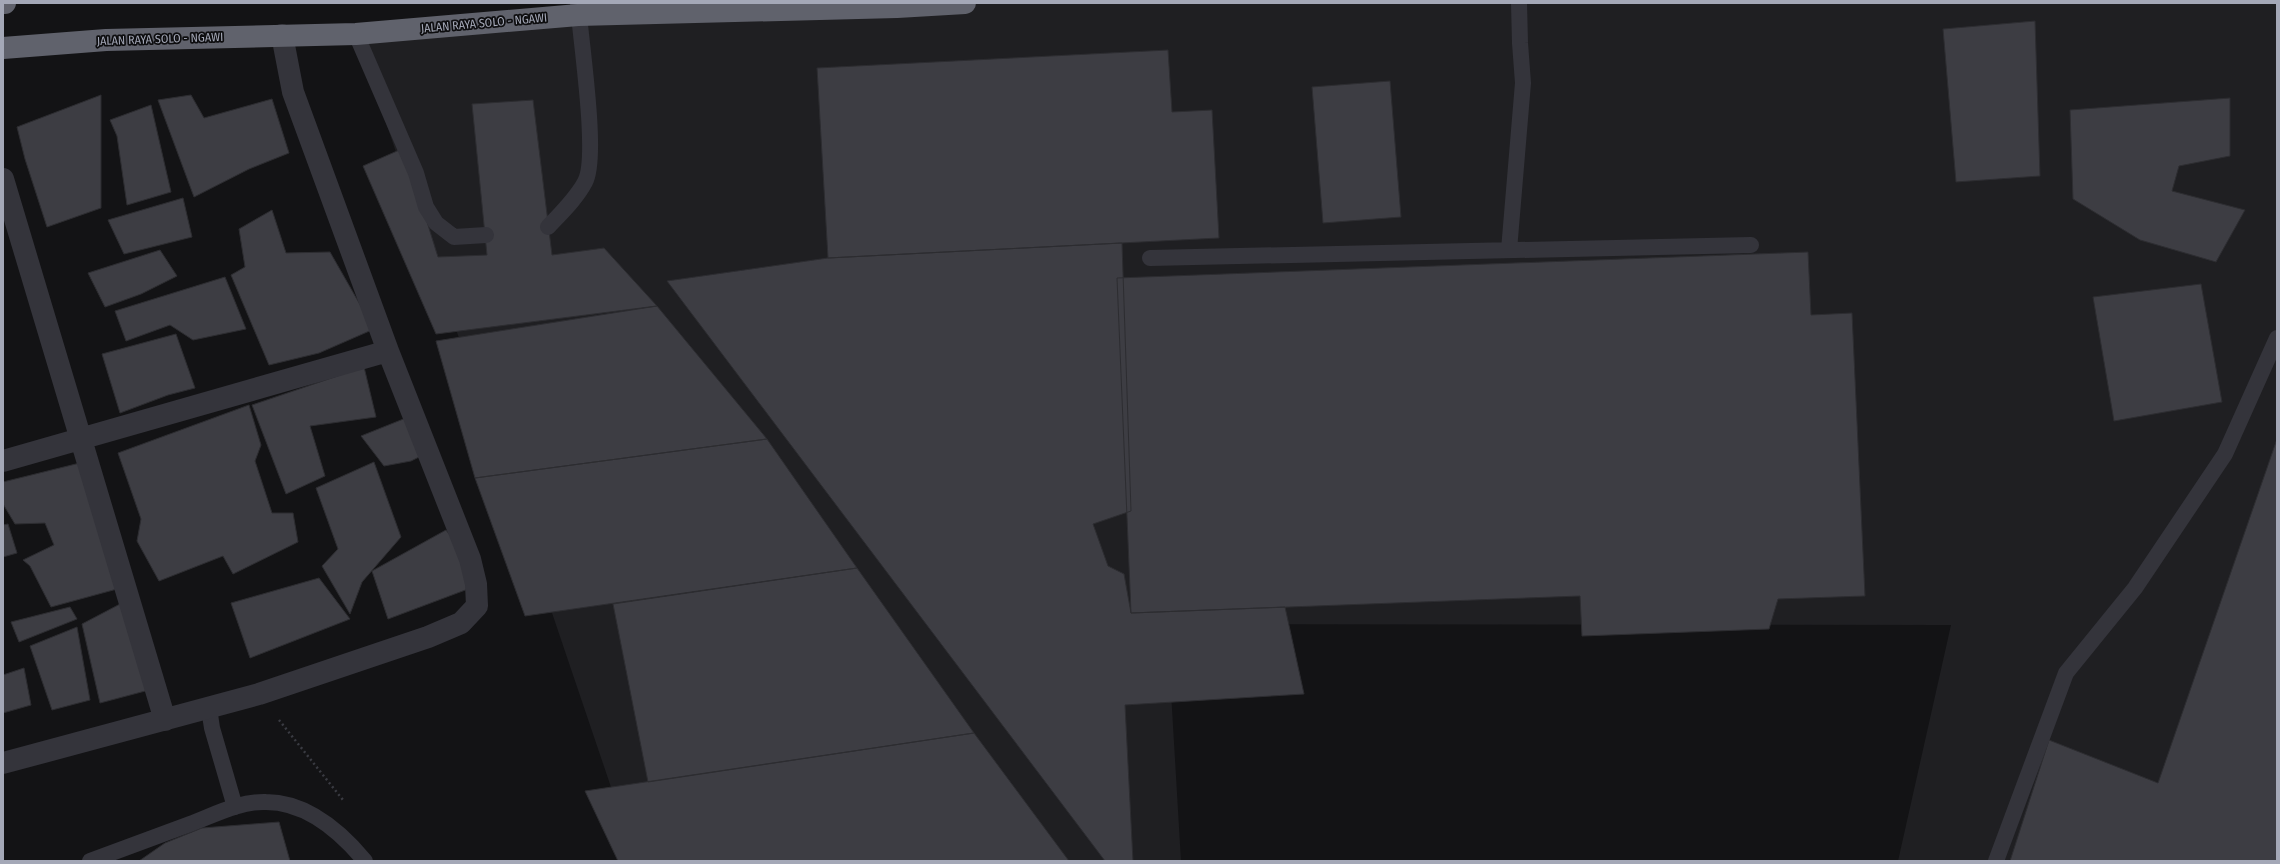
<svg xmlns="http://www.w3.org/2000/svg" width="2280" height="864" font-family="'Fira Sans Condensed',sans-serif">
	<rect width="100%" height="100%" fill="#131315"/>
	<path fill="#1f1f22" d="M744 3H2277V861H1898L1951 625 1167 624 1181 861H636L356 34Z"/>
	<path fill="#3d3d43" stroke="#2d2d31" d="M2035 21 2040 176 1956 182 1943 29Z
		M1168 50 1172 112 1212 110 1219 238 828 258 817 68Z
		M1390 81 1401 217 1323 223 1312 87Z
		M101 95V208L47 227 25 159 17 127Z
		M191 95 204 118 272 99 289 153 249 169 194 197 158 100Z
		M2230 98V156L2179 166 2172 191 2245 210 2216 262 2140 240 2073 199 2070 110Z
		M533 100 552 255 604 248 657 306 436 334 363 166 404 148 438 257 487 255 472 104Z
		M151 105 171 192 127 205 117 136 110 120Z
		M183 198 192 237 124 254 108 220Z
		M272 210 286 253 330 252 374 329 319 353 269 365 231 275 245 267 239 229Z
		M1122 243 1131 511 1093 524 1108 566 1124 574 1131 613 1285 607 1304 694 1125 705 1133 861H1105L667 281 828 258Z
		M160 250 177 276 141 294 105 307 88 273Z
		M1808 252 1811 315 1852 313 1865 596 1778 599 1769 629 1582 636 1580 596 1131 613 1117 278Z
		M225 277 246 329 193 340 170 325 126 341 115 311Z
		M2201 284 2222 402 2114 421 2093 297Z
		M657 306 767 439 475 478 436 341Z
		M176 334 195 388 168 395 120 413 102 354Z
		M364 367 376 417 310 426 325 476 286 494 252 405Z
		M249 405 261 445 255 461 272 513H293L298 542 233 574 223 556 159 581 137 541 141 519 118 453Z
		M406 418 421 456 411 461 384 466 361 436Z
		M767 439 857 568 525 616 475 478Z
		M2277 439V861H2010L2049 740 2158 783Z
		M374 462 401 537 362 582 350 614 322 566 338 549 316 488Z
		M80 463 117 589 51 607 30 566 23 560 54 545 45 523 15 524 3 504V482Z
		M8 524 17 553 3 557V525Z
		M446 530 455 542 468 589 388 619 372 571Z
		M857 568 974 733 648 782 613 604Z
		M319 578 350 619 250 658 231 603Z
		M122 603 149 690 100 703 82 624Z
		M70 607 77 619 19 642 11 622Z
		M77 627 90 700 52 710 30 646Z
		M24 668 31 705 3 713V675Z
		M974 733 1069 861H618L585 791Z
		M279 822 290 861H139L165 843 202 828Z"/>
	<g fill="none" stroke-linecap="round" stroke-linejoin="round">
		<path stroke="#3a3b42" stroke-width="2.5" stroke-dasharray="2 3" stroke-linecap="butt" d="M279 720 343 800"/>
		<path stroke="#34343b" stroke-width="16" d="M356 34 416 173 426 207 436 223 454 237 486 235
			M548 227C561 213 576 199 585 182 599 157 580 38 578 3
			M1509 250 1523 83 1520 43 1519 3
			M1150 258 1751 245
			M209 708 212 728 235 807
			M90 861C123 849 157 836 190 824 214 815 240 801 266 802 307 802 340 831 365 861
			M1996 861 2066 673 2135 588 2225 454 2277 338"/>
		<path stroke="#34343b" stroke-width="22" d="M3 179 165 720
			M3 461 388 351
			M3 763 259 694 428 637 461 623 477 606 476 584 470 559 388 351 293 92 282 35"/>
		<path stroke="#60626c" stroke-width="22" d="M3 3H5
			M3 48 106 40 356 34 578 15 897 7 965 3"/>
	</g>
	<g text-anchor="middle" stroke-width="3.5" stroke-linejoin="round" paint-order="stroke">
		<g font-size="12" fill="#a4a8b7" stroke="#0e0e10">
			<text transform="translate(484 23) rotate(-5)" y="4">JALAN RAYA SOLO - NGAWI</text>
			<text transform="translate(160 39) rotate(-2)" y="4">JALAN RAYA SOLO - NGAWI</text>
		</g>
	</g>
	<rect width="2280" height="864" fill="none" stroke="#a4a8b7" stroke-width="8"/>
</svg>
